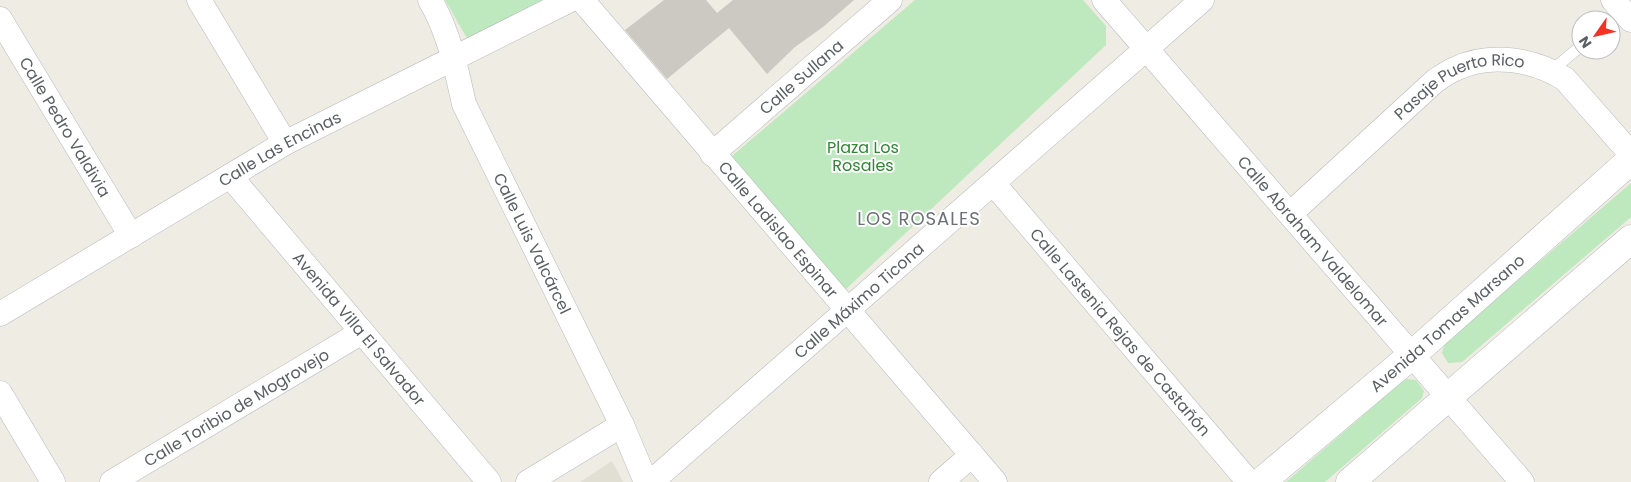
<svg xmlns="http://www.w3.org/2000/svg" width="1631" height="482" font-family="Poppins,sans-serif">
	<rect width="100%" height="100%" fill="#efece3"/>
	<path fill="#e1ded3" d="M612 461 623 482H580Z"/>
	<path fill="#bee8bd" d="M445 0H543L468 40Z
		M915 0H1083L1106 26V45L845 290 732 156Z
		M1631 183V217L1462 362 1448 363 1442 353 1445 343Z
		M1405 379 1416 380 1424 391 1422 398 1325 482H1286Z"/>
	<path fill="#ccc9c2" d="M664 0H706L717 13 733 0H854L823 27 795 47 767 74 729 28 667 79 625 30Z"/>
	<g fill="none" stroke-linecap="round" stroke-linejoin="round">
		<g stroke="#b5b9be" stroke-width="12">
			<path id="service" d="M1551 71 1581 46"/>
		</g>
		<g stroke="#b5b9be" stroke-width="25">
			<g id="minor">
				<path d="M199 0 285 143"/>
				<path id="s1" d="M430 0C449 32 456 68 464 104L622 425 646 482"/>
				<path id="s2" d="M582 0 995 482"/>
				<path id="s3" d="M1104 0 1522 482"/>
				<path d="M1613 0 1631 20"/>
				<path id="s4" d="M0 19 131 236"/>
				<path id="s5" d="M712 154 890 0"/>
				<path id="s6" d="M230 176 489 482"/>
				<path id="s7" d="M993 183 1249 482"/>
				<path id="s8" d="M1290 214 1435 81C1441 77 1448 72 1455 69 1490 52 1533 59 1565 79L1631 154"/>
				<path id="s9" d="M0 314 285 143 570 0"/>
				<path d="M0 393 53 482"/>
				<path id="s10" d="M112 482 362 332"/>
				<path d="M528 482 622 425"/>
				<path id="s11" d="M651 482 1202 0"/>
				<path d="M941 482 972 455"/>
			</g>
		</g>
		<g stroke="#b5b9be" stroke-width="29">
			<g id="tertiary">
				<path id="s12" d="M1261 482 1412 355 1631 160"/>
				<path d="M1350 482 1631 239"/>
			</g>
		</g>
		<use href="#service" stroke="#fff" stroke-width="11"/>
		<use href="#minor" stroke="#fff" stroke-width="24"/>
		<use href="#tertiary" stroke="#fff" stroke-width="28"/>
	</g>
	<g text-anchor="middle" stroke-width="4" stroke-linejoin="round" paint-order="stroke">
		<g font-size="16" fill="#5b5f64" stroke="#fff">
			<text dy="6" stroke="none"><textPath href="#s5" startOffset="118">Calle Sullana</textPath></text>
			<text dy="6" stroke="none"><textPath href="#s8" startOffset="218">Pasaje Puerto Rico</textPath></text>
			<text dy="6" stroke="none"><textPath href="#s4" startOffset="126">Calle Pedro Valdivia</textPath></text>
			<text dy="6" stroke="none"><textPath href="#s9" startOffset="325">Calle Las Encinas</textPath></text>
			<text dy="6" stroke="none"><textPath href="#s2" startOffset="302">Calle Ladislao Espinar</textPath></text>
			<text dy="6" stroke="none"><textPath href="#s3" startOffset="319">Calle Abraham Valdelomar</textPath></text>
			<text dy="6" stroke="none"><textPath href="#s1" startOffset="265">Calle Luis Valcárcel</textPath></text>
			<text dy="6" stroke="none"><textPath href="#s11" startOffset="276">Calle Máximo Ticona</textPath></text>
			<text dy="6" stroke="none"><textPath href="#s12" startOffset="245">Avenida Tomas Marsano</textPath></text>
			<text dy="6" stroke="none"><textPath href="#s6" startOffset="200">Avenida Villa El Salvador</textPath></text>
			<text dy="6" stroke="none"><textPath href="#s7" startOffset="196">Calle Lastenia Rejas de Castañón</textPath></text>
			<text dy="6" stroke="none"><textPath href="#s10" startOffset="145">Calle Toribio de Mogrovejo</textPath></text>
		</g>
		<g font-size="16" fill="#2f8733" stroke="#fff">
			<text x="863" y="153">Plaza Los<tspan x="863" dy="18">Rosales</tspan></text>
		</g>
		<g font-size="18" letter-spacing="1" fill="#6c7177" stroke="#fff">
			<text x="919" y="225">LOS ROSALES</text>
		</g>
	</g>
	<g transform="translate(1596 35) rotate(236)"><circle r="24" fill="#ffffff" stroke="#bdbfc1"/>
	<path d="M0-4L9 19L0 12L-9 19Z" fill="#f43223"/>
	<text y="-8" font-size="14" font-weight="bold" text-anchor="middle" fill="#5b5f64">N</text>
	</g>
</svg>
